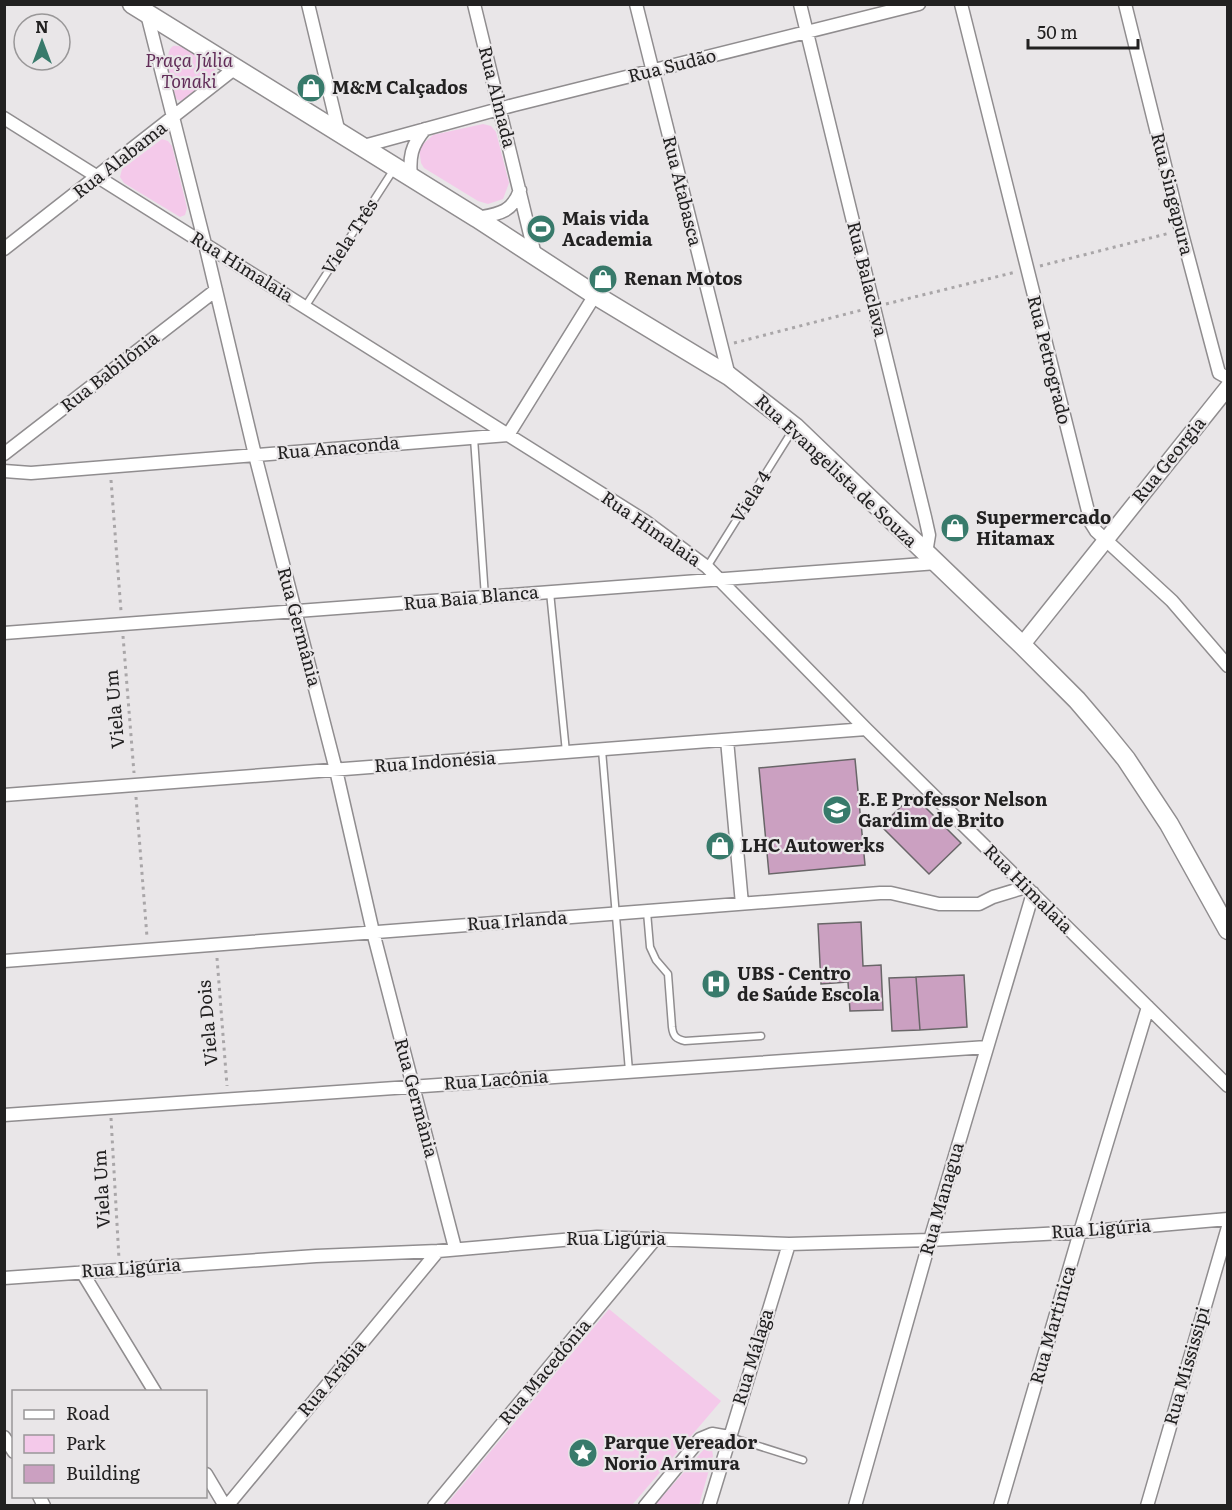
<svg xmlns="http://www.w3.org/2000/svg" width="1232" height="1510" font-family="Literata,serif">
	<rect width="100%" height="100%" fill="#e9e6e8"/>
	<path fill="#f4c9ea" d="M173 46C184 44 210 59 215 70L211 78 181 101 176 99C173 85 161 55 173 46Z
		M483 124 491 126 496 132 509 183 503 199 488 204 478 201 424 168 421 163 419 148 433 135Z
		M162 139 168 141 172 146 187 208 185 215 180 217 124 183 120 177 122 169Z
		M609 1309 721 1401 632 1505H446Z
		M706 1447 712 1449 713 1456 699 1505H655Z"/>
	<path fill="#cba0c1" stroke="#696668" stroke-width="1.5" d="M855 759 865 865 769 874 759 768Z
		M913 795 961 843 929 874 881 826Z
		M861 922 863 966 881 965 883 1010 850 1011 848 982 821 984 818 924Z
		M964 975 967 1027 920 1030 916 977Z
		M916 977 920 1030 892 1031 889 978Z"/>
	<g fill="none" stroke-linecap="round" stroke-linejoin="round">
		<g stroke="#908d8f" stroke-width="9">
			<path id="service" d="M305 307 394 169
				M474 438 485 597
				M707 567 794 428
				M550 592 566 752
				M602 750 629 1071
				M647 912 650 947 656 960 668 974 672 1027C673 1036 676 1039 685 1041L761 1036
				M730 1437 803 1460"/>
		</g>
		<g stroke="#908d8f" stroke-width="15">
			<path id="minor" d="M308 4 339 133
				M474 4 535 255
				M636 4 729 376
				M800 4 925 517 929 535 926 553
				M961 4 1091 523 1096 531 1172 601 1228 666
				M1125 4 1181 230 1219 373 1228 378
				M146 10 205 244 255 455 336 770 373 932 455 1248
				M4 118 645 521 707 567 866 729 1228 1086
				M360 147 514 105 919 4
				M411 178C409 157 411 146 425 129
				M477 218C498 214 512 213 520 190
				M4 249 234 69
				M4 454 216 290
				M4 471 31 473 508 435 595 295
				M4 633 937 563
				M727 740 742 904
				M4 795 866 729
				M4 961 880 893H891L939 904H979L993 897 1026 887
				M4 1115 987 1047
				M82 1272 155 1392
				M4 1278 316 1256 438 1251 597 1237 789 1244 930 1240 1080 1232 1228 1219
				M4 1437 14 1452
				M206 1474 225 1506
				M39 1496 44 1506
				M227 1506 438 1251
				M434 1506 656 1238
				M645 1506 700 1439 712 1434 729 1437
				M709 1506 789 1244
				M855 1506 930 1240 1033 893
				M1000 1506 1080 1232 1148 1007
				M1147 1506 1228 1227"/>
		</g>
		<g stroke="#908d8f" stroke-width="18">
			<path id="tertiary" d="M1022 645 1228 387"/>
		</g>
		<g stroke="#908d8f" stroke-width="21">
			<path id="secondary" d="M132 4 477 218 595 295 729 376 795 427 1022 645 1077 700 1100 727 1126 759 1169 824 1228 930"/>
		</g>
		<path stroke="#a9a6a8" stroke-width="3" stroke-dasharray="3 4.5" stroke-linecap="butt" d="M1040 266 1170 233
			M886 304 1016 272
			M734 343 862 310
			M111 480 121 611
			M123 636 134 773
			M136 797 147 937
			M217 958 227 1086
			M111 1118 119 1259"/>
		<use href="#service" stroke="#fff" stroke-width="6"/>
		<use href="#minor" stroke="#fff" stroke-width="12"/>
		<use href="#tertiary" stroke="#fff" stroke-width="15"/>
		<use href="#secondary" stroke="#fff" stroke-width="18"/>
	</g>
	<defs>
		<g id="shop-disc" transform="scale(1.5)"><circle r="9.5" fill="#387a6b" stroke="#e9e6e8"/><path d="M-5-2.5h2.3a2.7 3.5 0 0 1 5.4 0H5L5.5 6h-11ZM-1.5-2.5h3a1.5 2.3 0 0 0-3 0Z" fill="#fff"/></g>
		<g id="stadium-disc" transform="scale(1.5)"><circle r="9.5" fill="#387a6b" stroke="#e9e6e8"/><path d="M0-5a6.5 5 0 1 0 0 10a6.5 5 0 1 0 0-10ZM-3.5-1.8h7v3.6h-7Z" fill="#fff"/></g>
		<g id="school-disc" transform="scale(1.5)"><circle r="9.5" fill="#387a6b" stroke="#e9e6e8"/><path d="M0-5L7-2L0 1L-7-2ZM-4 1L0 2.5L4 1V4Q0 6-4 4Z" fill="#fff"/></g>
		<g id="hospital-disc" transform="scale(1.5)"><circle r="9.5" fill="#387a6b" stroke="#e9e6e8"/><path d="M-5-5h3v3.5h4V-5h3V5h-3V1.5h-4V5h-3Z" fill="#fff"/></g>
		<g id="sight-disc" transform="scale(1.5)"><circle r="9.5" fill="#387a6b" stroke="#e9e6e8"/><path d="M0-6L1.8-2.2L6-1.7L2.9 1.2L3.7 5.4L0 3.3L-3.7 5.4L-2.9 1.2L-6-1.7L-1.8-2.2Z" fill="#fff"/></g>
	</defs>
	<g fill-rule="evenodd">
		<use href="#shop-disc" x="311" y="88"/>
		<use href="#stadium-disc" x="541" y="229"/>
		<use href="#shop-disc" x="603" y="279"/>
		<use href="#shop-disc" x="955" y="528"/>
		<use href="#school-disc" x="837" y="810"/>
		<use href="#shop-disc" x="720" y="846"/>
		<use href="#hospital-disc" x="716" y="984"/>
		<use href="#sight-disc" x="583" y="1453"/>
	</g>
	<g text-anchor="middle" stroke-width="4.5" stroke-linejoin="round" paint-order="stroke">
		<g font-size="18" font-style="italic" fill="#622d59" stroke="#e9e6e8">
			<text x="189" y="67">Praça Júlia<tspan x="189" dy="21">Tonaki</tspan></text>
		</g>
		<g font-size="18" fill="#222121" stroke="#e9e6e8">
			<text transform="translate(672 66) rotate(-14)" y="6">Rua Sudão</text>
			<text transform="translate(497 97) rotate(76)" y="6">Rua Almada</text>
			<text transform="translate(120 160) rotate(-38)" y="6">Rua Alabama</text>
			<text transform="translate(682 191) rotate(76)" y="6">Rua Atabasca</text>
			<text transform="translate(1172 194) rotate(76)" y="6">Rua Singapura</text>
			<text transform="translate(350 237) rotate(-57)" y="6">Viela Três</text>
			<text transform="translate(242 267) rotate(32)" y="6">Rua Himalaia</text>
			<text transform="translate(867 279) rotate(76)" y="6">Rua Balaclava</text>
			<text transform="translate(1049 360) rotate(76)" y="6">Rua Petrogrado</text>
			<text transform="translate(110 372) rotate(-38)" y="6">Rua Babilônia</text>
			<text transform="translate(338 448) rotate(-5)" y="6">Rua Anaconda</text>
			<text transform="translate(1169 460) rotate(-51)" y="6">Rua Georgia</text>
			<text transform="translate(836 471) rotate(43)" y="6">Rua Evangelista de Souza</text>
			<text transform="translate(751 497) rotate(-58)" y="6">Viela 4</text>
			<text transform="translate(651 529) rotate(35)" y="6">Rua Himalaia</text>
			<text transform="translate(471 598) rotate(-5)" y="6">Rua Baia Blanca</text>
			<text transform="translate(299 627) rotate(75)" y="6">Rua Germânia</text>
			<text transform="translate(115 709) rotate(-95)" y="6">Viela Um</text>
			<text transform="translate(435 762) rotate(-4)" y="6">Rua Indonésia</text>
			<text transform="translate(1028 889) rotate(45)" y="6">Rua Himalaia</text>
			<text transform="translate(517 921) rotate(-4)" y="6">Rua Irlanda</text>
			<text transform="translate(208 1023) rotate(-95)" y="6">Viela Dois</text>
			<text transform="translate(496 1080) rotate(-4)" y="6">Rua Lacônia</text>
			<text transform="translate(416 1098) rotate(75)" y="6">Rua Germânia</text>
			<text transform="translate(102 1189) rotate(-93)" y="6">Viela Um</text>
			<text transform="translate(942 1199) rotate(-74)" y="6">Rua Managua</text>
			<text transform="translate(1101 1229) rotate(-4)" y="6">Rua Ligúria</text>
			<text x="616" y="1245">Rua Ligúria</text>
			<text transform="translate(131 1268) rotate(-4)" y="6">Rua Ligúria</text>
			<text transform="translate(1053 1325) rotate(-74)" y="6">Rua Martinica</text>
			<text transform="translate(753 1357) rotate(-73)" y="6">Rua Málaga</text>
			<text transform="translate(1187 1366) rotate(-74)" y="6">Rua Mississipi</text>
			<text transform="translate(545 1372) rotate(-50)" y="6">Rua Macedônia</text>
			<text transform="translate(332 1378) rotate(-50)" y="6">Rua Arábia</text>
		</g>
		<g font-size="18" font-weight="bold" fill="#222121" stroke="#e9e6e8" text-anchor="start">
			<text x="332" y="94">M&amp;M Calçados</text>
			<text x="562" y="225">Mais vida<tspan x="562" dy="21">Academia</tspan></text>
			<text x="624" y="285">Renan Motos</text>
			<text x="976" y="524">Supermercado<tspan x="976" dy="21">Hitamax</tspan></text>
			<text x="858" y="806">E.E Professor Nelson<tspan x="858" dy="21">Gardim de Brito</tspan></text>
			<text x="741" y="852">LHC Autowerks</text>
			<text x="737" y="980">UBS - Centro<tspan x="737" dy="21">de Saúde Escola</tspan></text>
			<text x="604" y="1449">Parque Vereador<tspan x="604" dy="21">Norio Arimura</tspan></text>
		</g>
	</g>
	<rect width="1232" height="1510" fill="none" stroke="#222121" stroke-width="12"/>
	<rect x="12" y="1390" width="195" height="108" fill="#e9e6e8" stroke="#999798" stroke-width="1.5"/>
	<rect x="24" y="1410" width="30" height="9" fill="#ffffff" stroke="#999798" stroke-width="1.5"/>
	<text x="66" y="1420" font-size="18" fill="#222121">Road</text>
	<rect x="24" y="1435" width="30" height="18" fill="#f4c9ea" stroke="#999798" stroke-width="1.5"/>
	<text x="66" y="1450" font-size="18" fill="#222121">Park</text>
	<rect x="24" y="1465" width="30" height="18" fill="#cba0c1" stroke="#999798" stroke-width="1.5"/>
	<text x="66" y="1480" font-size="18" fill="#222121">Building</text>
	<g transform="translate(42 42)"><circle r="28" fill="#e9e6e8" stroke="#999798" stroke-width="1.5"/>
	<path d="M0-4.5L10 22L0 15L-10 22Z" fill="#387a6b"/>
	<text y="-9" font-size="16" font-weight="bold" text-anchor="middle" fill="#222121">N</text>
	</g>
	<path d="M1028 39v9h110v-9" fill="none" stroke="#222121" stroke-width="3"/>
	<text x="1037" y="39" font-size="18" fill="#222121" stroke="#e9e6e8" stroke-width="4.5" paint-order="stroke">50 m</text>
</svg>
